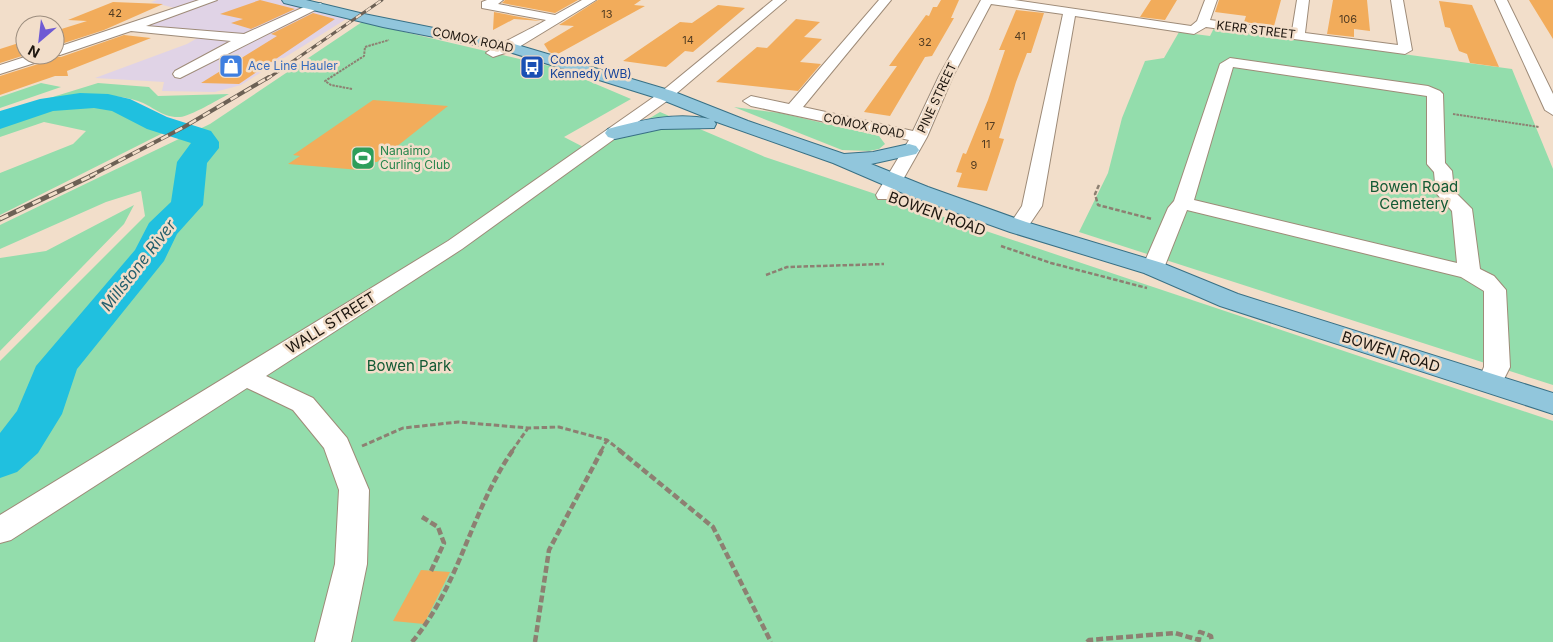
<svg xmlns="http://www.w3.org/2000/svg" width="1553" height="642" font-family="Inter,sans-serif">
	<rect width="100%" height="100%" fill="#f2deca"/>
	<path fill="#e0d3e6" d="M157 0H284L351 16 241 85 215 92 162 91 164 82 95 78 187 44 201 36 134 28 182 10 151 2Z"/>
	<path fill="#93ddac" d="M362 22 558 68 631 99 564 137 593 152 660 112 765 157 1553 421V642H0V361L145 216 141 191 106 202 0 249V225L210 124Z
		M1214 28 1512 69 1553 169V385L1079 232 1108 173 1122 118 1145 61 1164 58 1179 32 1210 36Z
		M41 83 61 87 0 108V97Z
		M98 83 149 87 158 96 229 94C217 100 191 116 180 117 162 118 153 106 138 101 107 91 74 96 43 100Z
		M81 103 112 106 150 127 167 131 0 215V173L73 144 86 131 44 122 0 137V124L47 107Z
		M734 107 780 113 879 136 885 144 879 149 869 151 842 150Z
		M134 205 124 224 0 351V258L46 251Z"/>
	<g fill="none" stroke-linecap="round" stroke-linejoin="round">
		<path fill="#20c0df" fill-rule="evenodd" d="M80 93 108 94 130 99 167 117 211 131 219 142V148L207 163 203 205 177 234 164 261 77 369 62 414 38 453 17 472 0 478V433L17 411 36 366 135 250 149 223 171 202 177 162 191 143 147 129 112 111 94 108 53 111 0 129V111L40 99Z"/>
	</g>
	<path fill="#f2ac5b" d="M260 0 295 9 251 29 231 23 243 19 220 14Z
		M505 0H578L555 13 502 3Z
		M598 0H641L634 5 645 6 556 55 549 52 544 44 574 26 559 25Z
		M941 0H959L951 18H954L932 56 925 57 890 116 864 112 897 66H889L926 15 929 16 933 7H937Z
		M1151 0H1177L1165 20 1140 17Z
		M1219 0H1281L1274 26 1244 22 1246 16 1215 12Z
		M1333 0H1367L1370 31 1354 29V37L1327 34Z
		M1529 0H1553V39Z
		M1439 1 1472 5 1499 67 1470 63 1467 54 1459 51 1450 28 1445 27Z
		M113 2 163 4 104 30 55 46V31L87 21 68 20Z
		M718 5 745 8 693 52 685 51 666 67 623 61 680 22 692 23Z
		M1016 10 1044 13 1031 53H1027L1016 82 999 138 1004 139 987 191 957 187 962 173 956 172 963 153 966 154 988 100 1005 50H999Z
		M494 12 541 21 514 19 493 30Z
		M313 13 335 19 239 84 201 83 277 36 271 34Z
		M796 19 820 22 804 37 822 39 800 62 821 64 798 91 716 82 757 47 767 48Z
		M124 35 151 38 67 71 68 76H55L0 95V76L51 60 54 56 61 57Z
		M25 41V55L0 63V49Z
		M373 100 448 106 377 162H370L360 170 288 164 300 156 293 155Z
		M421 570 450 572 424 624 393 621Z"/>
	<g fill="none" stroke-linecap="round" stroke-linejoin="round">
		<g stroke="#9e8b78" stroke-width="2">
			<path id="minor" d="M199 0H217L146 26 244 34 313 3H321L323 6 180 78 175 77 173 74 175 71 231 41 131 31 60 55H52L50 58 0 74V65L31 55H55V48Z
				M487 0H503L498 4 555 15 582 0H596L514 50 493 57 486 53C489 49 537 26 546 20L482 8V2Z
				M773 0H786L671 98 462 249 266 376 313 398 347 438 369 490 367 564 351 642H315L335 564 339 490 324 448 293 410 247 388 11 540 0 543V515L448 241 661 92Z
				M879 0H891L803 107 913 131 939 76 981 0H1014L1191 26 1197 21 1205 0H1217L1210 20 1292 31 1297 0H1309L1305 33 1398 45 1391 0H1403L1412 50 1405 54 1206 27 1194 34 1075 16 1042 206 1025 231 1018 233 1011 231 1008 227 1022 206 1063 14 991 4 953 76 927 137 892 199H878L876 195 909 140 751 106 743 101 751 96 789 104Z
				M1495 0H1507L1553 94V115L1545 110Z
				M1230 58 1428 86 1440 91 1443 94 1445 163 1452 171 1454 191 1472 209 1480 269 1494 276 1506 290 1510 367 1499 389 1490 391 1481 389 1477 383 1484 367V291L1461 277 1187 210 1164 268 1161 273 1153 275 1145 273 1142 268 1168 208 1174 201 1220 64ZM1233 67 1427 96V164L1434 172 1436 193 1452 211 1457 263 1194 200Z"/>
		</g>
		<g stroke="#387085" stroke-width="2">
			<path id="major" d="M282 0H306L364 14 514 44 672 91 748 121 844 154 873 152 909 144 916 146 919 150 916 154 871 164 928 187 1026 222 1162 263 1238 294 1553 393V414L1220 306 1144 273 1010 232 912 197 833 163 714 121 716 124 714 128 661 129 615 139 608 137 605 133 608 129C641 120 676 112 710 119L660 99 506 51 383 27 284 3Z"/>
		</g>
		<path stroke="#8d8072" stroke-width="2" stroke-dasharray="2.5 1" stroke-linecap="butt" d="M352 89 331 85 325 81 364 56 365 47 389 40
			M1453 114 1539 127"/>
		<path stroke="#8d8072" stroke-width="2.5" stroke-dasharray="4.5 2" stroke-linecap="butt" d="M1099 185 1095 194 1098 205 1152 219
			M1001 246 1051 263 1147 288
			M766 275 787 267 884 264"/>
		<path stroke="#8d8072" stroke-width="3" stroke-dasharray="5.5 2.5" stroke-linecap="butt" d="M362 446 403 428 458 422 528 428 559 427 607 440 621 451
			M512 451 528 428
			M601 451 607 440"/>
		<path stroke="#8d8072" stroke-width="4.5" stroke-dasharray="7 3" stroke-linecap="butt" d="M619 450 713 527 771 642
			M422 517 438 527 444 543 431 571
			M412 642C460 585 471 510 513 450
			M535 642 549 550 602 450
			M1087 642 1089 640 1175 633 1199 640 1200 632 1211 636 1212 642"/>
		<use href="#minor" fill="#fff" fill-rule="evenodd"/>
		<use href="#major" fill="#91c6dc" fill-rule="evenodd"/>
		<g stroke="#6d6155" stroke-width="3">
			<path id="rail-far2" d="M267 79 382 0"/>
		</g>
		<g stroke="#6d6155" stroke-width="4">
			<path id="rail-far1" d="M90 176 184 127 269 77"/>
		</g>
		<g stroke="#6d6155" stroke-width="5">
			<path id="rail" d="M0 219 93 175"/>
		</g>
		<use href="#rail-far2" stroke="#f2deca" stroke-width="2" stroke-dasharray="6" stroke-linecap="butt"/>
		<use href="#rail-far1" stroke="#f2deca" stroke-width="2.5" stroke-dasharray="8" stroke-linecap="butt"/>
		<use href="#rail" stroke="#f2deca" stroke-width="3" stroke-dasharray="9" stroke-linecap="butt"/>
	</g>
	<defs>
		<g id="shop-square" transform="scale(1.25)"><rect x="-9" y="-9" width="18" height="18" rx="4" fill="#3f7fe0" stroke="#f2deca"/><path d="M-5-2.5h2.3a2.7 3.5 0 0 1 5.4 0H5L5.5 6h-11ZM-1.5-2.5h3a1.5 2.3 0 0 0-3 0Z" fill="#fff"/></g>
		<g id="bus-square" transform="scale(1.25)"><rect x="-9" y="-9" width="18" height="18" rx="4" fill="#1a4fb4" stroke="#f2deca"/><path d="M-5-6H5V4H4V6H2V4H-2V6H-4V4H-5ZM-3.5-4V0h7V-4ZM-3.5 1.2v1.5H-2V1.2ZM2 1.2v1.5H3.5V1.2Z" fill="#fff"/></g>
		<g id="stadium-square" transform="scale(1.25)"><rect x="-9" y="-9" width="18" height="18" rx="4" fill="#2e9e5b" stroke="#f2deca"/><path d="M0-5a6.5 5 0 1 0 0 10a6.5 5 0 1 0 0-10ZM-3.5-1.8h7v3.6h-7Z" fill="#fff"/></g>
	</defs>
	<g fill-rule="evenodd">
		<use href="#shop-square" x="231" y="66"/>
		<use href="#bus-square" x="532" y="67"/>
		<use href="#stadium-square" x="363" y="158"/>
	</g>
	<g text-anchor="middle" stroke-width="5" stroke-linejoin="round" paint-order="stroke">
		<g font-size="11" fill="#523c22">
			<text x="115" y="17">42</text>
			<text x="607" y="18">13</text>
			<text x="1348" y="23">106</text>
			<text x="1020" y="40">41</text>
			<text x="688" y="44">14</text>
			<text x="925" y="46">32</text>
			<text x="990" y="130">17</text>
			<text x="986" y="148">11</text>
			<text x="974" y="169">9</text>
		</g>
		<g font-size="12" fill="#1d160f" stroke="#f2deca">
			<text transform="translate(1256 30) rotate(7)" y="4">KERR STREET</text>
			<text transform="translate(473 40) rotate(12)" y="4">COMOX ROAD</text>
			<text transform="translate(937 98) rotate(-65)" y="4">PINE STREET</text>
			<text transform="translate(864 126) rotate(12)" y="4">COMOX ROAD</text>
		</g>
		<g font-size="12" fill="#164399" stroke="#f2deca" text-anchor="start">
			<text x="550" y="64">Comox at<tspan x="550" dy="14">Kennedy (WB)</tspan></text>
		</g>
		<g font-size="12" fill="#366cbe" stroke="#f2deca" text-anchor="start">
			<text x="248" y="70">Ace Line Hauler</text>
		</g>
		<g font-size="12" fill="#27864d" stroke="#f2deca" text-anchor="start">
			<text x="380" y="155">Nanaimo<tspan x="380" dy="14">Curling Club</tspan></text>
		</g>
		<g font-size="15" fill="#125a34" stroke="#f2deca">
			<text x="1414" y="192">Bowen Road<tspan x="1414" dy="17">Cemetery</tspan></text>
			<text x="409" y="371">Bowen Park</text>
		</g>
		<g font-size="15" fill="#1d160f" stroke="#f2deca">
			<text transform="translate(937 214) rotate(20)" y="5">BOWEN ROAD</text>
			<text transform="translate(331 323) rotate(-32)" y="5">WALL STREET</text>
			<text transform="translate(1391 352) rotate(18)" y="5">BOWEN ROAD</text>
		</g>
		<g font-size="16" font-style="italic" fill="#26606d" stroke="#f2deca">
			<text transform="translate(138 265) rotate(-52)" y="6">Millstone River</text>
		</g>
	</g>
	<g transform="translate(40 40) rotate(208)"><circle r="24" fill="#f2deca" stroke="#9d8e7f"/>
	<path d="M0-4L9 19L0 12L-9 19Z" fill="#6e5ad4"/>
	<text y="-8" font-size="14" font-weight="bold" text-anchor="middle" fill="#1d160f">N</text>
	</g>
</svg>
